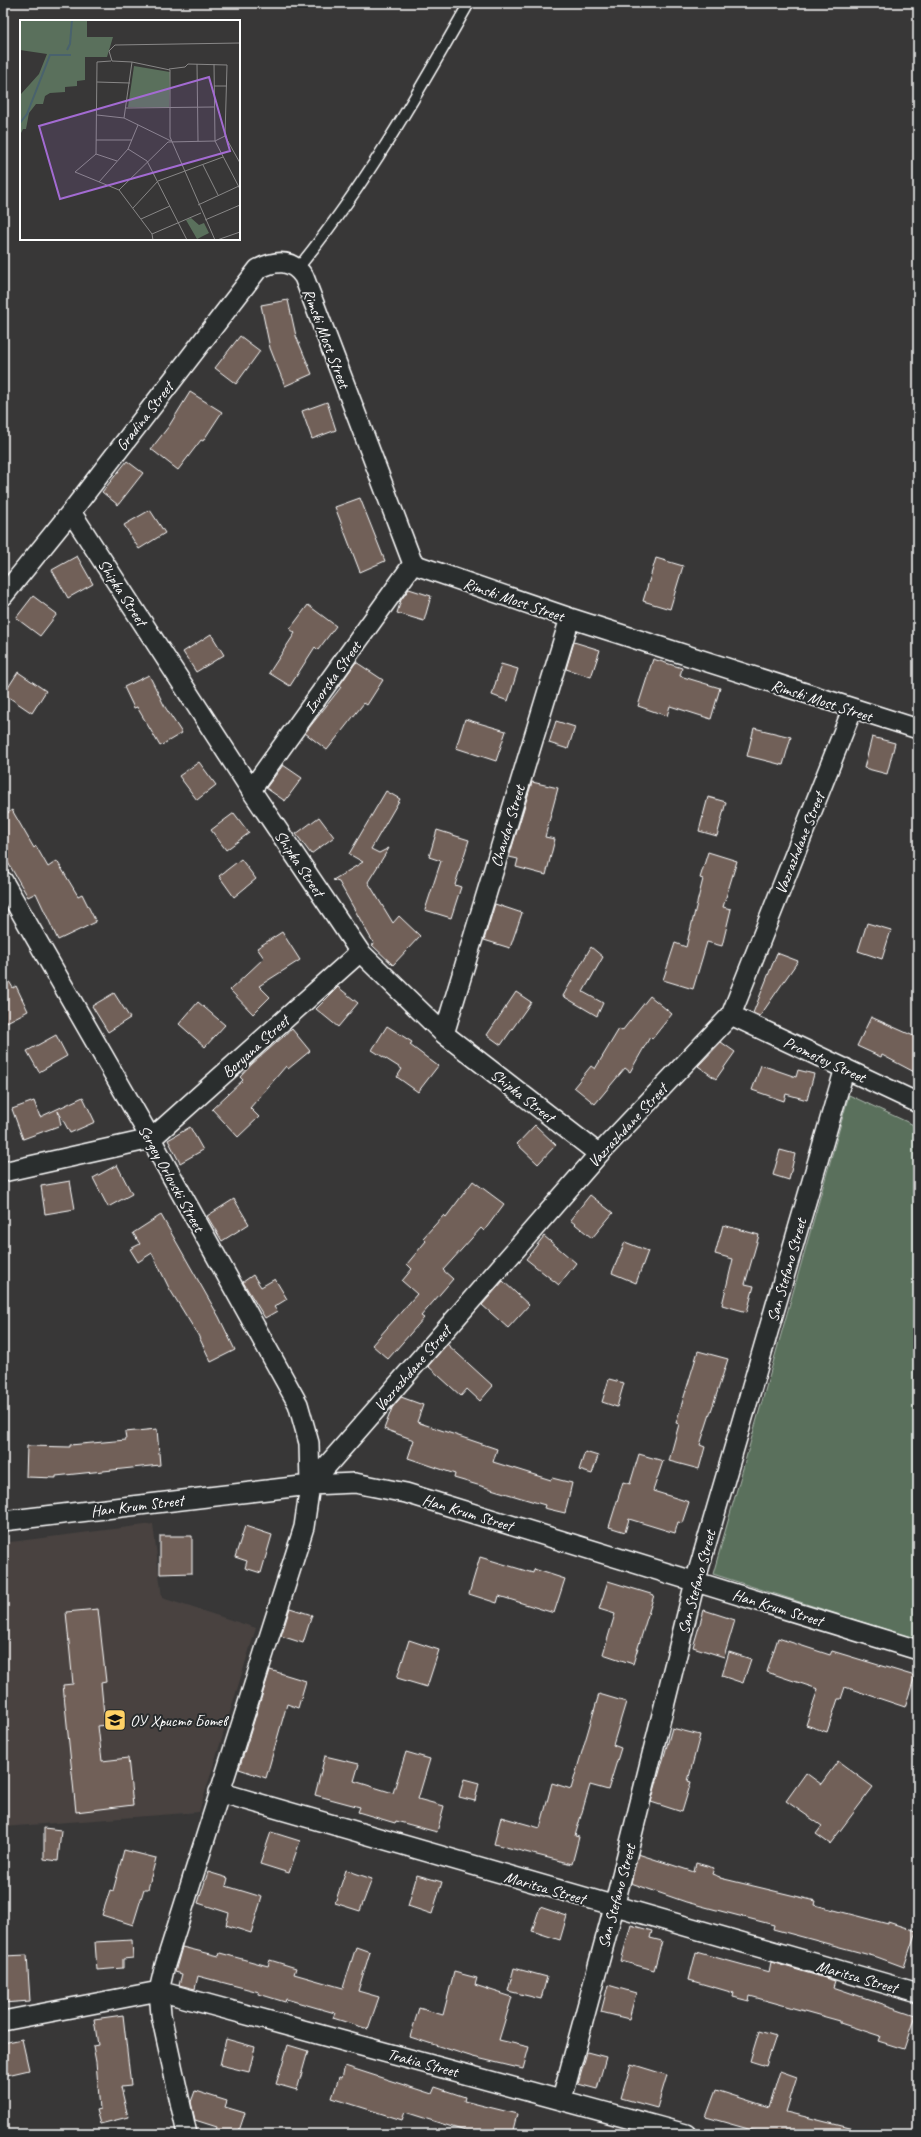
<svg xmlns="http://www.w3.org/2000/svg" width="921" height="2137" font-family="Caveat,sans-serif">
	<rect width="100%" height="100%" fill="#383737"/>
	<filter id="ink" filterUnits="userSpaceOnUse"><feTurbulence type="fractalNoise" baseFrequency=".025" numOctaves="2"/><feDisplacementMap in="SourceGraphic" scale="8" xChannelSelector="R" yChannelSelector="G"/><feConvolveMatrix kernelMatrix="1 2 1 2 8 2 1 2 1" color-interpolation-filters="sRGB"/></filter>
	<g filter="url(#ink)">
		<path fill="#494341" d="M153 1524 162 1598 256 1628 199 1812 3 1827V1543Z"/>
		<path fill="#5a705c" stroke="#acb8ae" d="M849 1095 918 1127V1640L713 1574Z"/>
		<path fill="#716059" stroke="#fff" d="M288 300 296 336 312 374 285 386 270 348 261 305Z
			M240 336 260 351 236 384 215 368Z
			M190 392 222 412 203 441 201 440 178 470 151 449 169 426Z
			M327 402 336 430 312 439 302 411Z
			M127 461 143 473 118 505 102 492Z
			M360 498 385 561 360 572 335 507Z
			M150 510 165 533 139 549 124 525Z
			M77 556 93 584 68 598 52 570Z
			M656 558 683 566 670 609 643 601Z
			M409 589 431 596 424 621 397 613 401 600Z
			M33 596 57 614 40 636 16 618Z
			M308 605 336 626 318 650 315 647 290 686 269 673 295 633 290 629Z
			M211 634 224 655 196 672 183 652Z
			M574 642 600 650 591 677 566 669Z
			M653 659 682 668 680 676 720 688 711 719 670 706 667 716 638 706Z
			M356 662 383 680 367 705 364 703 327 750 305 733 341 687 339 686Z
			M501 664 518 669 508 701 492 695Z
			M18 672 46 691 32 713 4 694Z
			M149 675 165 707 182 733 160 746 137 707 134 708 124 687Z
			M465 719 506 731 496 761 456 748Z
			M556 721 575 727 568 749 549 743Z
			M754 728 791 737 783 765 747 756Z
			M872 737 895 743 887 774 864 768Z
			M199 762 216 785 197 800 179 776Z
			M283 765 302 778 285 801 266 788Z
			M532 782 558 788 545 837 555 839 546 875 516 867 518 859 509 857Z
			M386 791 400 799 371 849 379 853 389 848 368 882 393 923 399 916 420 936 393 965 372 945 374 944 339 882 333 880 363 862 349 854Z
			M708 797 726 802 717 836 699 831Z
			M12 810 34 848 36 846 48 867 57 861 78 896 82 894 96 922 58 940 36 893 28 897 3 854V816Z
			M234 813 249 833 226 850 211 830Z
			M319 817 334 837 311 854 296 834Z
			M437 830 469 840 455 885 461 887 451 918 425 910 441 861 429 857Z
			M708 852 737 861 723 907 731 909 722 946 707 942 693 989 663 980 675 943 686 947 703 879 700 878Z
			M241 859 256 879 234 897 219 876Z
			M495 904 522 913 510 948 484 940Z
			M867 923 891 930 882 959 858 951Z
			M282 932 300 960 259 986 270 997 253 1014 230 990 264 958 257 948Z
			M591 947 603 957 583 992 603 1003 597 1016 563 996Z
			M777 953 798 961 760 1016 753 1013Z
			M3 971 13 988 16 986 28 1011 3 1024Z
			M338 987 358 1003 338 1027 316 1009Z
			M516 992 531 1002 501 1045 487 1035Z
			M114 993 130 1018 108 1032 92 1006Z
			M650 996 672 1014 652 1039 650 1037 630 1072 625 1068 595 1104 574 1087 591 1066 595 1069 619 1029 622 1031Z
			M198 1002 225 1025 205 1047 179 1024Z
			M871 1017 918 1038V1074L882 1055 881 1057 857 1046Z
			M387 1026 412 1042 410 1045 438 1066 418 1092 397 1077 402 1069 372 1050Z
			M292 1029 310 1051 288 1069 286 1066 250 1108 259 1117 238 1137 212 1109 243 1080 240 1077 252 1064Z
			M56 1035 67 1056 39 1072 27 1051Z
			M721 1042 735 1052 716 1079 698 1066Z
			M761 1065 796 1077 798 1070 814 1074 807 1100 786 1094 784 1101 752 1090Z
			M83 1097 95 1122 70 1133 58 1111 61 1125 23 1139 12 1109 34 1101 40 1117Z
			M535 1125 556 1145 538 1164 517 1144Z
			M190 1127 203 1150 180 1163 168 1140Z
			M780 1150 795 1154 789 1180 773 1175Z
			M117 1165 132 1194 108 1207 93 1178Z
			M70 1181 75 1209 45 1214 41 1186Z
			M473 1181 504 1204 484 1231 481 1228 443 1270 453 1279 421 1316 424 1318 388 1359 372 1345 417 1294 402 1281 412 1269 407 1264 426 1241 423 1238 444 1215 446 1217Z
			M590 1195 613 1213 592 1238 570 1220Z
			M234 1199 249 1224 222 1241 207 1216Z
			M161 1215 219 1317 235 1350 211 1362 198 1335 169 1288 152 1253 138 1262 130 1249 140 1244 133 1233Z
			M723 1225 759 1235 745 1284 754 1286 747 1312 722 1305 733 1259 715 1254Z
			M544 1236 576 1263 559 1285 526 1259Z
			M625 1242 648 1251 636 1283 612 1273Z
			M253 1275 261 1287 275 1279 287 1299 274 1307 277 1311 265 1318 243 1282Z
			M503 1281 529 1305 508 1328 482 1305Z
			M447 1344 493 1386 480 1401 467 1389 461 1396 428 1366Z
			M698 1351 728 1359 700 1445 705 1447 699 1469 669 1461 679 1424 676 1423Z
			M609 1379 624 1383 617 1407 602 1402Z
			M401 1397 423 1405 417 1422 497 1449 493 1462 551 1480 552 1478 572 1483 565 1513 544 1508 545 1505 454 1478 455 1474 408 1458 414 1440 384 1429 392 1408Z
			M157 1429 160 1465 56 1476V1478L26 1477 27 1446 70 1447V1445L126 1440 125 1432Z
			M585 1452 598 1456 592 1474 579 1470Z
			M639 1454 663 1461 653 1491 689 1502 682 1523 678 1522 675 1533 629 1519 625 1532 609 1527 623 1482 630 1484Z
			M245 1526 272 1535 261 1573 245 1568 247 1561 235 1557Z
			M160 1536H192V1573L160 1574Z
			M480 1557 533 1573 534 1569 565 1579 554 1613 499 1596 497 1603 469 1594Z
			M608 1581 654 1595 633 1664 603 1654 615 1614 599 1609Z
			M290 1608 312 1615 303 1643 281 1636Z
			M98 1609 106 1682 101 1683 105 1725 98 1726 102 1761 128 1758 133 1805 76 1812 63 1685 73 1684 66 1612Z
			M704 1610 735 1620 724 1657 693 1647Z
			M778 1638 830 1655 832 1651 915 1676 905 1707 845 1687 841 1699H838L827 1732 806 1725 818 1689 767 1672Z
			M409 1640 439 1650 427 1687 397 1678Z
			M729 1652 751 1659 743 1683 722 1676Z
			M270 1670 306 1681 298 1708 287 1704 266 1778 239 1769Z
			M599 1694 626 1702 613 1745 621 1748 608 1790 590 1785 575 1836 579 1837 572 1864 494 1844 501 1817 540 1828 552 1783 571 1789Z
			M672 1728 700 1735 688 1781 691 1782 682 1812 651 1802Z
			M406 1752 430 1759 418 1799 444 1806 437 1832 396 1821 395 1823 358 1812 360 1807 315 1795 325 1756 359 1764 354 1781 393 1793Z
			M838 1761 873 1787 830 1844 816 1834 822 1826 786 1801 806 1773 821 1784Z
			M464 1779 479 1783 475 1801 459 1797Z
			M44 1828 61 1830 58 1861 44 1859Z
			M271 1832 300 1841 289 1873 260 1864Z
			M124 1850 156 1858 148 1889H144L133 1925 102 1915 110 1890 113 1891Z
			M638 1854 694 1872 696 1863 714 1868 712 1874 720 1877V1878L816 1901 815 1905 888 1924V1922L916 1931 904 1967 877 1957 773 1929 774 1925 686 1902 631 1883Z
			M346 1870 372 1879 360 1911 335 1903Z
			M208 1872 228 1878 226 1886 262 1897 251 1933 226 1925 229 1913 198 1903Z
			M417 1875 442 1882 432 1914 408 1906Z
			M540 1907 567 1916 560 1940 532 1931Z
			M631 1925 652 1931 650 1938 662 1941 654 1970 621 1961Z
			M132 1940 133 1958 123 1959V1968L97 1970 95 1942Z
			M182 1947 219 1956 220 1953 268 1966 270 1960 296 1968 294 1974 343 1988 356 1947 370 1952 358 1991 379 1997 368 2029 333 2018 335 2013 286 1999 285 2002 259 1994V1992L198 1976 195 1989 179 1985 182 1974 175 1972Z
			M696 1952 769 1972 771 1962 835 1981 833 1987 915 2015 904 2049 878 2041 880 2036 840 2023V2021L750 1996 749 2001 733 1997 734 1993 689 1980Z
			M27 1955 30 2001 3 2003V1956Z
			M514 1968 547 1977 541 1999 508 1991Z
			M454 1972 477 1978 475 1985 512 1997 499 2040 529 2047 523 2069 473 2057 410 2037 419 2008 443 2015Z
			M608 1985 636 1993 629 2019 601 2012Z
			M123 2015 131 2086 121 2087 128 2117 100 2124 96 2110 100 2109 96 2062 93 2046 98 2045 94 2019Z
			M759 2031 776 2036 766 2066 750 2061Z
			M22 2039 29 2070 3 2076V2043Z
			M226 2039 255 2047 249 2072 220 2065Z
			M288 2045 308 2051 297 2090 276 2084Z
			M587 2052 606 2057 597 2089 578 2084Z
			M631 2064 667 2075 657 2108 621 2098Z
			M345 2066 432 2094 435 2087 465 2097 464 2101 517 2114 512 2134H464L465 2131 405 2112 402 2120 332 2098 339 2077 342 2078Z
			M780 2071 797 2077 786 2112 854 2129 853 2134H766L706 2117 716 2090 769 2107Z
			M195 2091 227 2101 225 2107 245 2113 238 2134H215L217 2127 195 2120 191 2102Z"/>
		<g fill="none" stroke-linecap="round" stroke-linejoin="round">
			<g stroke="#fff" stroke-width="13">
				<path id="service" d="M298 268C365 186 417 95 469 3"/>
			</g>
			<g stroke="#fff" stroke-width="22">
				<path id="minor" d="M71 512 251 790 360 952 444 1034 599 1154
					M3 596 71 512 258 269C276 260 292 259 304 277L413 564 570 618 918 729
					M251 790 413 564
					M3 881 151 1139 298 1404 309 1443 310 1485 304 1527 165 1965 159 1991 161 2015 187 2134
					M731 1015 918 1103
					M444 1034 570 618
					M3 1172 151 1139 360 952
					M310 1485 599 1154 731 1015 852 710
					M3 1521 310 1485 355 1483 406 1493 918 1650
					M219 1792 918 1993
					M3 2021 159 1991 686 2134
					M562 2099 614 1907 695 1582 845 1068"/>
			</g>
			<use href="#service" stroke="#2a2d2e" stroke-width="10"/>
			<use href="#minor" stroke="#2a2d2e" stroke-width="19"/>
		</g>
	</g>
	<defs>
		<g id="school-square" transform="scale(1.15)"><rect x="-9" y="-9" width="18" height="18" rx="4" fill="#ffd166" stroke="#2a2d2e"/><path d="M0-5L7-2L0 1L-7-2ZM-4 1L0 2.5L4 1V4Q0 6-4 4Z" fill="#111"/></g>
	</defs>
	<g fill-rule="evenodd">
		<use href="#school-square" x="115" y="1720"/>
	</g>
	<g text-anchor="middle" stroke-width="4" stroke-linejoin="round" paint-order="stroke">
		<g font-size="16" fill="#fff" stroke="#2a2d2e">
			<text transform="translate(327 338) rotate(69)" y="6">Rimski Most Street</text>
			<text transform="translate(144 416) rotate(-52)" y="6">Gradina Street</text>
			<text transform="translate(123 592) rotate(57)" y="6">Shipka Street</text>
			<text transform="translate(514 599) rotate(19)" y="6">Rimski Most Street</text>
			<text transform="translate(332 677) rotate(-54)" y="6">Izvorska Street</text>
			<text transform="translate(822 700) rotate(18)" y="6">Rimski Most Street</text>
			<text transform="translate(507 826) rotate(-73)" y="6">Chavdar Street</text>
			<text transform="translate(799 843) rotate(-68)" y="6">Vazrazhdane Street</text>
			<text transform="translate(300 863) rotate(56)" y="6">Shipka Street</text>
			<text transform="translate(255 1046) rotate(-42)" y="6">Boryana Street</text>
			<text transform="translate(825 1059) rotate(25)" y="6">Prometey Street</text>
			<text transform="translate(523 1095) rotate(38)" y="6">Shipka Street</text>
			<text transform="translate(627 1125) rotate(-47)" y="6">Vazrazhdane Street</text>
			<text transform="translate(172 1178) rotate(61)" y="6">Sergey Orlovski Street</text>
			<text transform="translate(786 1270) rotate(-74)" y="6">San Stefano Street</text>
			<text transform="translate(412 1368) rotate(-49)" y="6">Vazrazhdane Street</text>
			<text transform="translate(137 1505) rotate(-7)" y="6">Han Krum Street</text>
			<text transform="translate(468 1512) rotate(17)" y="6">Han Krum Street</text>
			<text transform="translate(696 1582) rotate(-75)" y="6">San Stefano Street</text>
			<text transform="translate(778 1607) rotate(17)" y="6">Han Krum Street</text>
			<text transform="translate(545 1887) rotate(16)" y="6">Maritsa Street</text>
			<text transform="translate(616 1896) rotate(-75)" y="6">San Stefano Street</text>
			<text transform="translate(857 1976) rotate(16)" y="6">Maritsa Street</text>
			<text transform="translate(423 2062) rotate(15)" y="6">Trakia Street</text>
		</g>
		<g font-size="16" fill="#fff" stroke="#2a2d2e" text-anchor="start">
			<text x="130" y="1726">ОУ Христо Ботев</text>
		</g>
	</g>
	<g transform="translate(20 20)">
		<rect width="220" height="220" fill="#383737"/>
		<path d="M0 0H67V17H93L87 37H65V60L57 61V66L45 67V72L30 73 25 76 23 84H16L9 93 6 109H3L0 115 1 74 19 54 27 34 0 30ZM114 46 150 52 149 87H108ZM171 198 179 205 184 203 189 213 177 219 166 200Z" fill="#5a705c"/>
		<path fill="none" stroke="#49626d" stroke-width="2" d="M47 30 50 24 52 0M0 103 7 94 30 35H51"/>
		<path fill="none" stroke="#888787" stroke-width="1" d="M91 41 77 42 76 134 55 152 99 170 132 214 133 220M177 44 178 121M194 44 195 121 220 169M149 49 165 47 168 44 207 45 205 116 220 143M77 62 110 63M194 66H207M106 88 194 87M77 95 104 98 151 121M104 98 112 42M76 120H112M108 129 127 141 167 220M76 134 97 141M183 145 198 175M79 162 108 129 118 105M99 170 148 122 195 121 205 116M178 185 219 166M113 188 138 161 203 137M121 199 150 186M185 200 220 185M132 214 181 193M195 220 150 117V50L112 42 92 41 89 31 95 25 220 23M197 220 220 212"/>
		<path fill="#a36bd2" fill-opacity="0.15" stroke="#a36bd2" stroke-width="2" d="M189 57 210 131 40 179 19 106Z"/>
		<rect width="220" height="220" fill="none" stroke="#fff" stroke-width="2"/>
	</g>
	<rect width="921" height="2137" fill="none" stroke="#2a2d2e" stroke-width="16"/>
	<rect x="8" y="8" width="905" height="2121" fill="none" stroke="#fff" stroke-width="1.5" filter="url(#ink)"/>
</svg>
